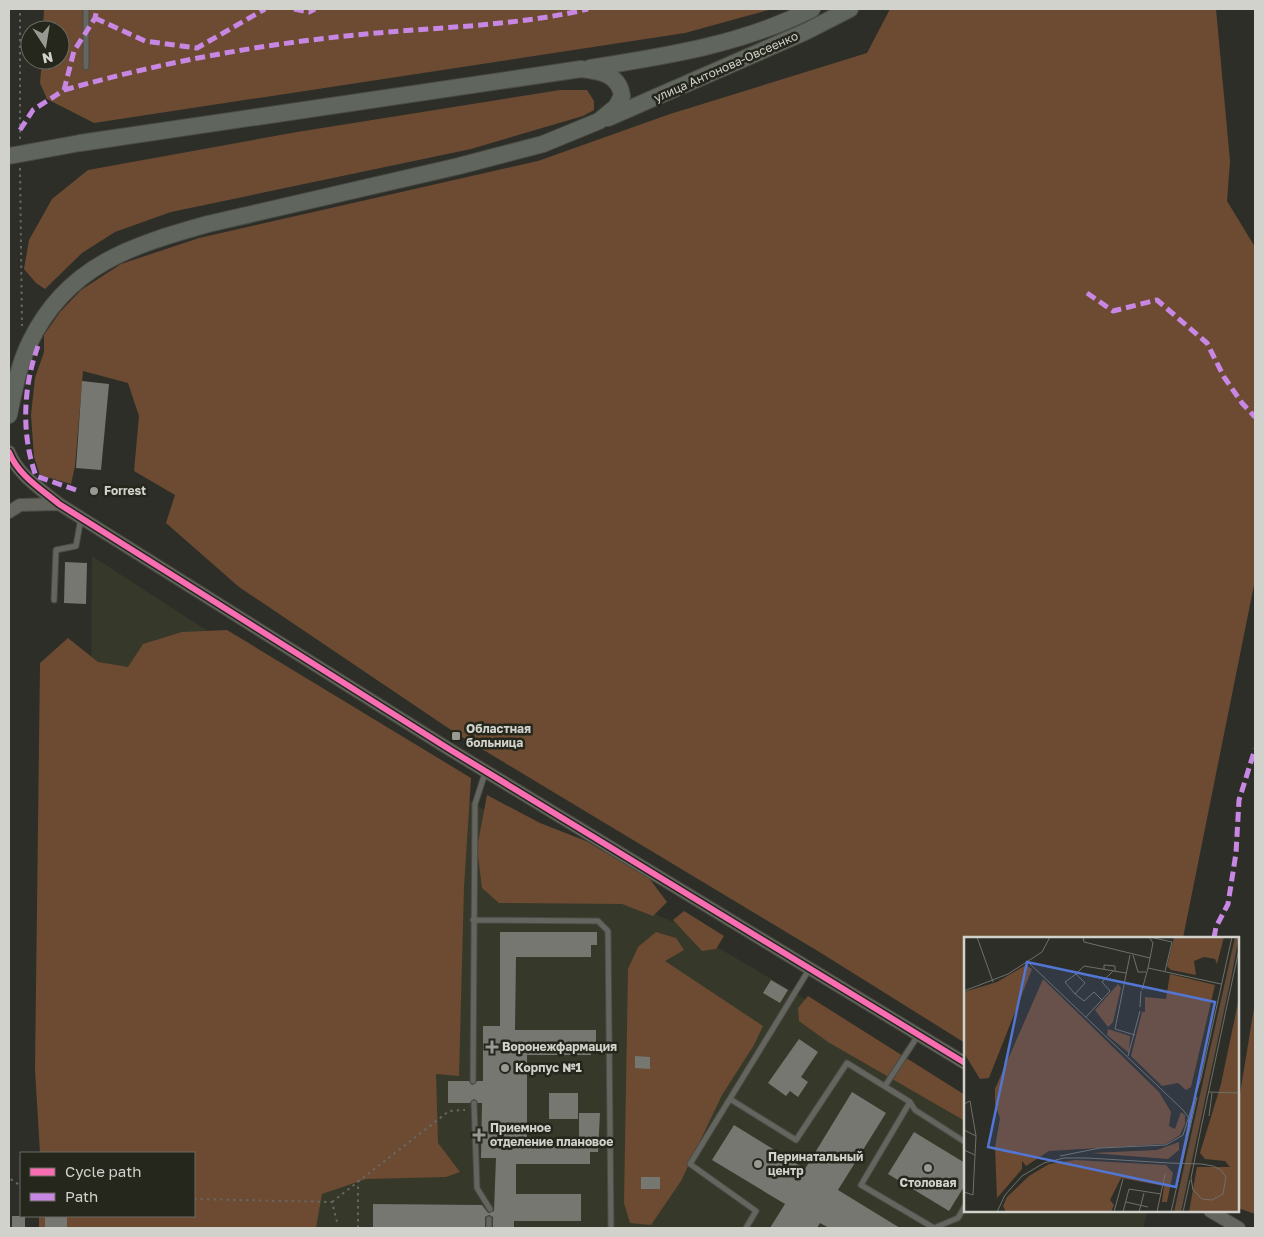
<svg xmlns="http://www.w3.org/2000/svg" width="1264" height="1237" font-family="'Golos Text',sans-serif">
	<rect width="100%" height="100%" fill="#2d2e28"/>
	<path fill="#363829" d="M92 556 475 804 646 910 680 925 800 996 965 1101V1211H1141L1147 1214 1143 1228H87L194 1216V1153H88Z"/>
	<path fill="#6c4b32" d="M44 9H772L685 33 94 123 47 99 40 83 42 60H60V30H43Z
		M890 9H1216L1230 161 1227 201 1255 247V580L1183 938H965V1043L821 953 457 734 239 587 166 523 175 495 134 471 139 416 128 383 83 371 75 466 71 484 40 475 34 457 31 415 35 378 44 352V335L60 312 81 290 121 264 199 238 538 161 670 114 867 53Z
		M560 90H587L594 101V110L583 116 471 149 171 212 115 232 82 253 45 289 36 283 24 269 29 240 52 199 88 170 297 132Z
		M227 630 471 778 464 887 459 1076 436 1074 438 1143 460 1172 446 1177 366 1179 322 1194 316 1228H39V1216H194V1153H40L35 1070 40 663 68 638 98 662 128 667 143 644 182 632Z
		M487 795 540 823 586 841 649 878 667 902 653 916 622 904 499 903 482 888 477 848Z
		M684 911 724 936 716 949 702 951 673 920Z
		M656 932 676 938 684 950 665 961 763 1026 754 1045 722 1095 681 1181 651 1225 630 1223 624 1203 628 969 638 947Z
		M808 996 965 1095V1121L828 1042 799 1021 798 1008Z
		M1255 1002V1214L1238 1208V1106Z"/>
	<path fill="#777772" d="M82 381 109 384 101 470 76 468Z
		M65 562 87 563 86 604 64 603Z
		M500 932H597V945H591V957H516L515 1030H596V1042H591V1055H527V1141H579V1113H600L598 1152H590V1164H516V1194H581V1221H514V1228H493V1217L489 1215 485 1217V1228H373V1204L482 1205 488 1213 494 1211 496 1158H481L482 1103H478L474 1099 470 1103H448V1081H469L472 1085 477 1081H483V1026H500Z
		M771 980 788 990 780 1003 763 993Z
		M799 1039 818 1052 801 1077 808 1082 798 1097 790 1091 786 1096 768 1083Z
		M635 1056 650 1057V1069L635 1068Z
		M852 1092 886 1113 838 1190 900 1228H829L820 1223 817 1228H770L785 1204 712 1160 734 1125 805 1169Z
		M549 1093H578V1119H549Z
		M914 1132 965 1163V1185L949 1211 888 1174Z
		M641 1177H660V1189H641Z
		M12 1216H25V1228H12Z
		M45 1216H67V1228H45Z"/>
	<g fill="none" stroke-linecap="round" stroke-linejoin="round">
		<g stroke="#4a4b45" stroke-width="7">
			<path id="service" d="M86 9V67
				M54 600 56 550 76 546 81 518
				M473 920 598 921 608 931 611 1228
				M473 1081 475 804 485 773
				M885 1086 919 1034
				M730 1099 796 1140 847 1063 910 1102 915 1110 965 1142
				M910 1102 861 1185 934 1228
				M474 1103 477 1188 490 1209
				M489 1228V1219
				M746 1228 756 1211 690 1164 810 968
				M934 1228 958 1218 965 1206"/>
		</g>
		<g stroke="#4a4b45" stroke-width="14">
			<path id="tertiary" d="M9 452C18 475 41 489 59 504L449 749 965 1063
				M9 512 20 505 59 504
				M1210 1211 1239 1228"/>
		</g>
		<g stroke="#4a4b45" stroke-width="18">
			<path id="trunk" d="M590 68C667 56 743 44 812 9
				M608 118 805 32 850 9
				M9 415C14 390 19 364 30 342 67 265 133 245 208 224L459 166 543 144 599 121 616 107 622 96C619 74 600 71 581 69L80 143"/>
		</g>
		<path stroke="#666763" stroke-width="2" stroke-dasharray="2.5 4" stroke-linecap="butt" d="M20 139V9
			M20 168 22 326
			M9 1154V1178L21 1186
			M194 1199 332 1202 337 1222
			M332 1202 449 1111 465 1110
			M358 1228V1180"/>
		<use href="#service" stroke="#64655f" stroke-width="5"/>
		<use href="#tertiary" stroke="#64655f" stroke-width="12"/>
		<use href="#trunk" stroke="#60665e" stroke-width="16"/>
		<g stroke="#4a4b45" stroke-width="18" stroke-linecap="butt">
			<path id="trunk-bridge" d="M9 156 80 143"/>
		</g>
		<use href="#trunk-bridge" stroke="#60665e" stroke-width="16"/>
		<path stroke="#c787e3" stroke-width="5" stroke-dasharray="10 5" stroke-linecap="butt" d="M294 9 309 12 315 9
			M95 18 145 41 197 48 265 9
			M64 90C159 63 256 45 355 35 433 27 511 27 588 9
			M20 130 33 110 64 90 74 51 95 18 97 9
			M1087 293 1113 311 1157 300 1207 343 1224 377 1242 403 1255 417
			M38 346C23 387 21 435 36 476L76 490
			M1214 938 1216 927 1228 904 1236 853 1239 800 1255 749"/>
		<g stroke="#25271c" stroke-width="9">
			<path id="cycleway" d="M9 452C18 475 41 489 59 504L449 749 965 1063"/>
		</g>
		<use href="#cycleway" stroke="#f96db3" stroke-width="6"/>
	</g>
	<g fill="#989992" stroke="#25271c" stroke-width="2">
		<circle cx="94" cy="491" r="5"/>
		<rect x="451" y="731" width="10" height="10" rx="2.5"/>
		<path d="M489.5 1039.5h5v5h5v5h-5v5h-5v-5h-5v-5h5z"/>
		<circle cx="505" cy="1068" r="5"/>
		<path d="M476.5 1127.5h5v5h5v5h-5v5h-5v-5h-5v-5h5z"/>
		<circle cx="758" cy="1164" r="5"/>
		<circle cx="928" cy="1168" r="5"/>
	</g>
	<g text-anchor="middle" stroke-width="5" stroke-linejoin="round" paint-order="stroke">
		<g font-size="12" fill="#d1d2cb" stroke="#25271c">
			<text transform="translate(726 67) rotate(-24)" y="4">улица Антонова-Овсеенко</text>
		</g>
		<g font-size="12" font-weight="bold" fill="#d1d2cb" stroke="#25271c" text-anchor="start">
			<text x="104" y="495">Forrest</text>
			<text x="466" y="733">Областная<tspan x="466" dy="14">больница</tspan></text>
			<text x="502" y="1051">Воронежфармация</text>
			<text x="515" y="1072">Корпус №1</text>
			<text x="490" y="1132">Приемное<tspan x="490" dy="14">отделение плановое</tspan></text>
			<text x="768" y="1161">Перинатальный<tspan x="768" dy="14">центр</tspan></text>
			<text x="928" y="1187" text-anchor="middle">Столовая</text>
		</g>
	</g>
	<g transform="translate(964 937)">
		<rect width="275" height="275" fill="#2d2e28"/>
		<path d="M271 0H275L267 41 217 275H210Z" fill="#634b39"/>
		<path d="M210 0H260L253 27 251 22 240 20 230 24 232 38 207 33 203 29ZM62 28 68 32 25 141 16 142 0 116V55L33 45ZM206 37 251 48 227 150 222 153 214 146 198 149 167 119 178 75H181V60L202 62ZM79 42 195 155 207 175 205 189 211 192 217 175 221 178V187L216 198 202 207 85 214 62 229 58 224V232L33 261 31 210 36 181 31 167V152ZM154 47 157 51 149 85 144 90 131 73ZM275 61V275H225L233 230H266L261 224 241 222 236 216 257 147ZM144 92 166 99 165 116 143 98ZM215 205V213L204 222 127 216 193 213ZM111 223 202 228 209 236 203 265H198L200 249 157 241 146 263 150 268 147 275H42L39 269 43 260 65 239 85 227Z" fill="#6c4b32"/>
		<path fill="none" stroke="#6f7069" stroke-width="1" d="M13 0 29 45M119 0 120 5 186 21M185 0 189 6 184 31 257 47M186 0 208 5 201 34M166 18 151 92 171 98M169 18 174 35H182M64 25 219 173 225 181 224 190M140 32V28L151 29V34M112 37 101 45 111 57 120 64 130 55 138 63M178 53 184 31M0 54 44 37 78 15 86 0M111 57 121 46 112 37 120 29 162 36M176 70 177 54M122 80 146 54 138 45 149 34M164 119 176 74M245 155 275 156M0 167 6 164 12 199 0 193M245 179 248 156M0 213 11 218 12 199M96 219 136 211 202 208 219 198 237 141 268 0M0 255 9 258 11 218M162 265 184 270M33 275 41 258 58 239 80 226 100 221H124L205 226 238 227 249 229 257 233 262 240 259 257 248 263 238 262 229 253 227 241 237 191 275 12M150 275 159 242M159 275 165 252 197 257M175 275 180 256M193 275 201 237M207 275 233 160M219 275 226 243"/>
		<path fill="#5376d4" fill-opacity="0.15" stroke="#5376d4" stroke-width="2.5" d="M63 25 251 65 212 250 24 210Z"/>
		<rect width="275" height="275" fill="none" stroke="#d1d2cb" stroke-width="2.5"/>
	</g>
	<rect width="1264" height="1237" fill="none" stroke="#d1d2cb" stroke-width="20"/>
	<rect x="20" y="1152" width="175" height="65" fill="#25271c" stroke="#6a6b62"/>
	<rect x="30" y="1168" width="25" height="8" fill="#f96db3" stroke="#6a6b62"/>
	<text x="65" y="1177" font-size="15" fill="#d1d2cb">Cycle path</text>
	<rect x="30" y="1193" width="25" height="8" fill="#c787e3" stroke="#6a6b62"/>
	<text x="65" y="1202" font-size="15" fill="#d1d2cb">Path</text>
	<g transform="translate(45 45) rotate(168)"><circle r="24" fill="#25271c" stroke="#6a6b62"/>
	<path d="M0-4L9 19L0 12L-9 19Z" fill="#989992"/>
	<text y="-8" font-size="14" font-weight="bold" text-anchor="middle" fill="#d1d2cb">N</text>
	</g>
</svg>
